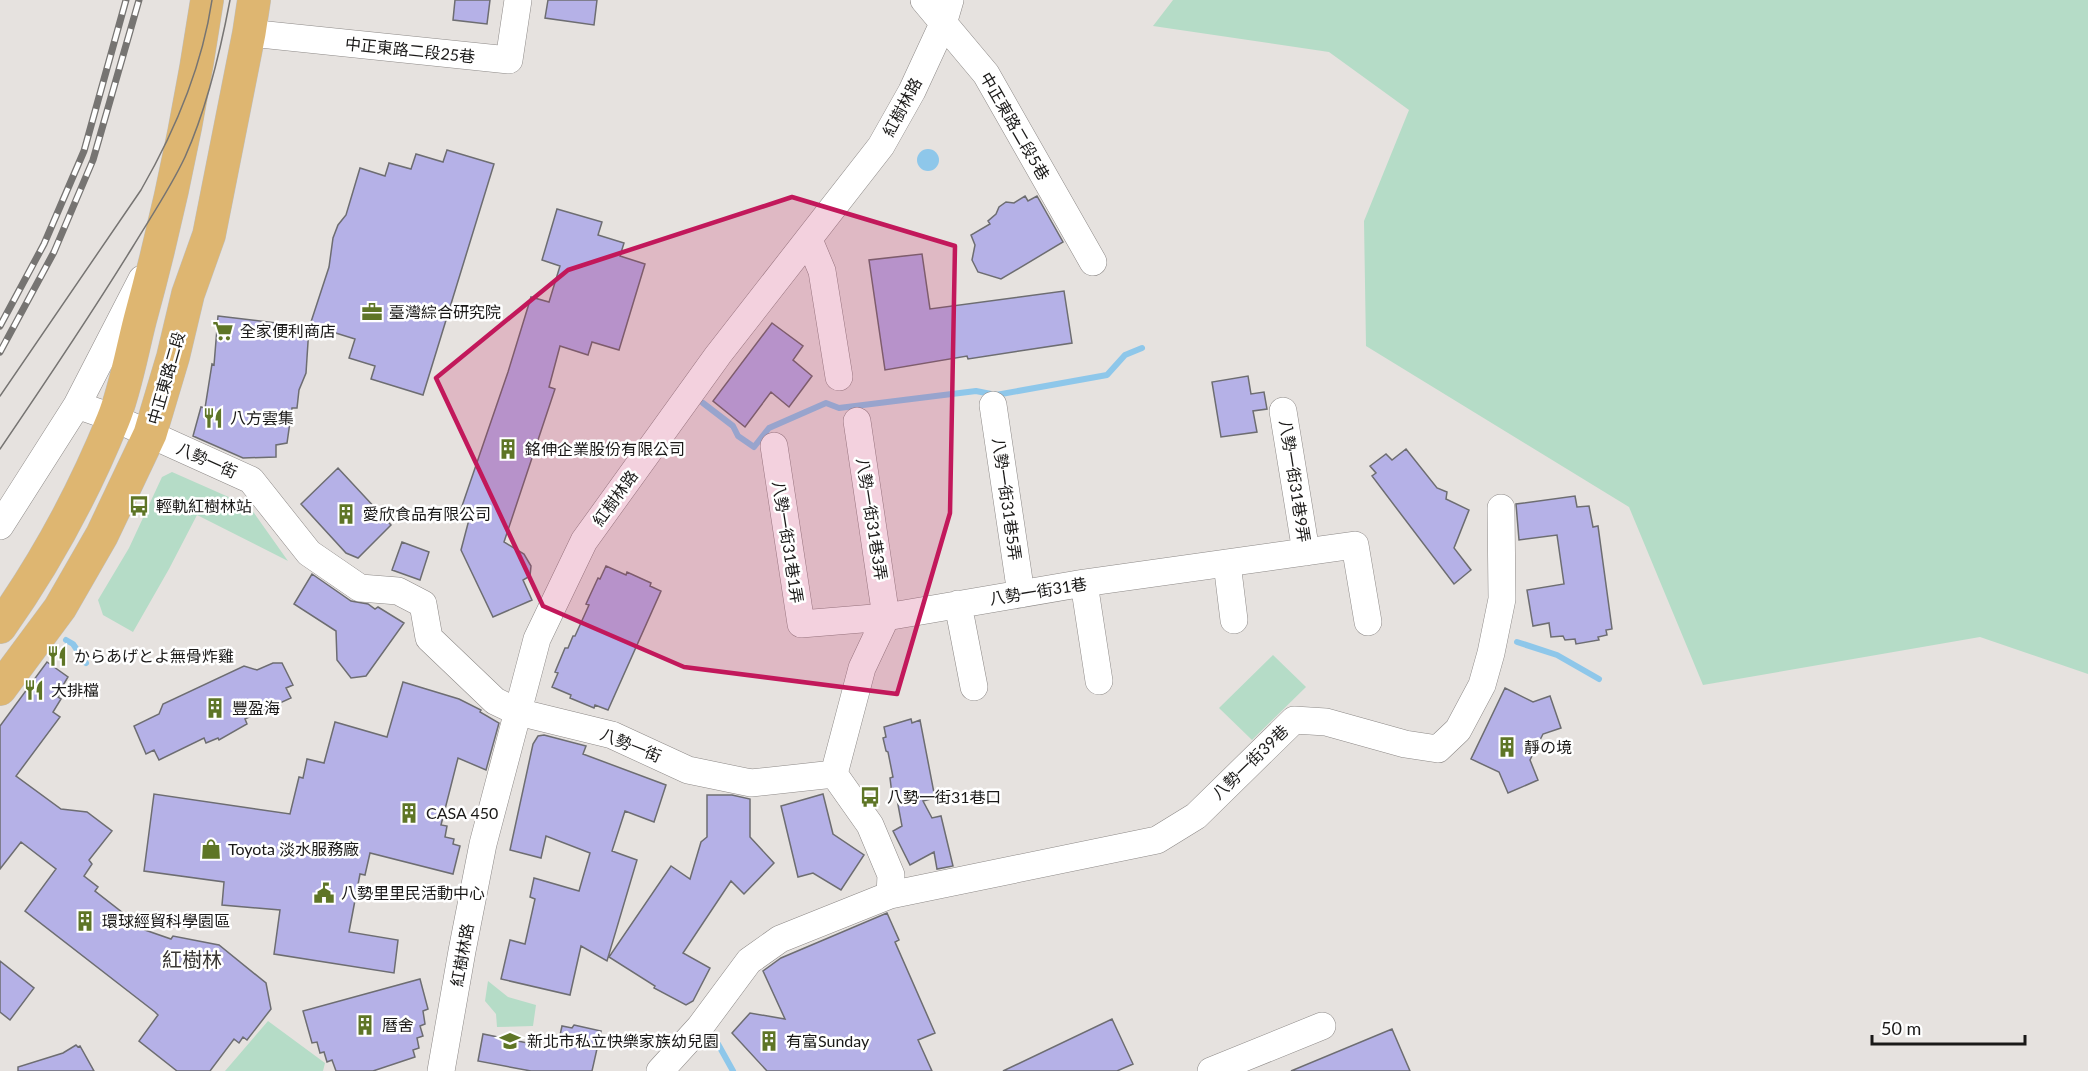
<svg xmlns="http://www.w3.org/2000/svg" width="2088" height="1071" font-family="Lato,'Noto Sans TC','Noto Sans JP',sans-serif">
	<rect width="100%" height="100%" fill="#e6e2df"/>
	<path fill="#b5dcc7" d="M1173 0H2088V674L1980 637 1703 685 1629 507 1366 346 1364 221 1409 110 1329 52 1153 26Z
		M172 472 249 506 288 561 197 515 169 569 133 632 103 615 98 600 129 548 162 477Z
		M1273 655 1306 687 1252 740 1219 708Z
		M488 981 508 997 536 1005 533 1026 497 1027 496 1014 485 1001Z
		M268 1021 325 1063 323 1071H225Z"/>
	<path fill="#8ec7ea" d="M917 160a11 11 0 1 1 22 0a11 11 0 1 1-22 0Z"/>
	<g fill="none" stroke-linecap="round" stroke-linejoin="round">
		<path stroke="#8ec7ea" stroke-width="6" d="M703 403 733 426 738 436 754 447 769 428 826 403 839 408 976 391 996 395 1107 375 1125 355 1142 348
			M66 640 73 644 86 663
			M1517 642 1557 655 1599 679
			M718 1044 733 1071"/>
	</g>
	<path fill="#b5b1e7" stroke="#6d6d71" stroke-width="1.5" d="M455 0H490L487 24 453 20Z
		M548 0H597L594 25 545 18Z
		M447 150 494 164 423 395 371 379 375 366 349 358 355 339 310 325 329 267 333 238 338 225 346 215 360 168 385 176 389 163 411 169 416 154 443 162Z
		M1025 196 1028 201 1037 196 1063 242 1001 279 978 272 972 260 975 245 971 235 990 224 988 221 996 214 999 207 1006 202 1014 203Z
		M557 209 602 222 598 235 624 243 620 256 645 264 619 350 592 342 588 355 560 346 549 387 555 389 504 542 524 554 531 566 530 576 523 580 532 600 493 617 461 550 471 512 461 509 508 372 531 297 549 302 560 266 542 260Z
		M922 254 930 309 1064 291 1072 343 968 359 967 356 885 370 869 260Z
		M218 316 309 327 306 373 299 390 297 408H292L287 443 276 445V457L243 458 193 436 201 407 205 408 212 364 214 365Z
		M772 323 803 346 793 360 812 376 789 407 771 392 745 427 713 401Z
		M1248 376 1251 394 1264 392 1267 409 1253 411 1257 432 1221 437 1212 382Z
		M1406 449 1437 488 1447 492 1446 499 1469 510 1454 548 1471 570 1454 584 1372 476 1376 473 1370 466 1386 454 1392 460Z
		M338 468 391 525 358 558 346 553 301 504Z
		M1575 496 1577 507 1589 506 1593 527 1598 526 1612 629 1606 630 1607 635 1598 637 1599 640 1576 644 1575 639 1565 640 1563 636 1551 637 1549 623 1533 626 1527 590 1564 584 1557 535 1519 540 1516 504Z
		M402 542 429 552 420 580 392 570Z
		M606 566 626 575 627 572 651 583 650 586 661 591 608 710 595 705 594 708 570 698 571 695 552 687 558 673 555 672 565 648H568L573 636H575L589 605 586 604 598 578 600 579Z
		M312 574 351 601 368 604 375 609 378 607 404 623 366 676 351 678 337 660 336 631 294 604Z
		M47 662 68 677 62 687 64 689 58 697 61 699 53 712 60 717 16 776 61 809 87 812 112 831 89 860 92 864 84 876 98 887 95 891 145 930 171 939 173 936 219 945 266 983 271 1009 247 1040 243 1037 239 1043 234 1039 210 1071H177L139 1041 158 1015 155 1012 25 911 56 869 21 842 0 869V726Z
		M273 663H282L293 685 286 688 291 698 245 719 247 724 219 740 218 738 206 743 204 738 159 760 154 750 146 754 134 726 159 714 163 704 244 666 257 670Z
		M403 682 459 699 481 710 480 712 499 723 486 770 458 758 441 825 447 826 445 837 454 839 453 844 460 846 453 874 370 853 365 875 360 874 349 932 398 940 394 973 274 954 280 910 222 905 224 882 144 871 154 794 290 814 299 777 303 778 307 759 324 763 335 722 387 737Z
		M1505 688 1533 702 1550 696 1561 728 1543 734 1530 760 1538 780 1508 793 1499 772 1471 759Z
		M911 719 912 723 920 720 935 798 923 801 932 818 941 816 953 866 937 869 934 852 910 865 893 831 902 826 896 794H892L890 778 893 777 888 752 886 751 883 738 886 737 884 727Z
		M544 735 586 746 583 754 666 785 654 822 625 811 612 851 637 860 607 961 581 946 570 995 501 979 510 940 525 944 535 899 530 897 534 878 579 891 590 853 546 836 541 858 510 850 533 744 538 736Z
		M823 794 833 834 864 855 841 890 813 873 798 877 781 806Z
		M707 795H732L750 799V837L774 863 744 894 731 881 683 953 710 968 693 1001 686 1005 654 988 655 986 609 957 671 866 690 879 701 842 707 837Z
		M887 913 899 940 895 942 935 1033 918 1040 932 1071H767L732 1033 750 1013 785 1019 763 971 781 958Z
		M0 961 34 988 10 1020 0 1012Z
		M420 979 428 1009 423 1011 425 1024 420 1026 423 1036 417 1038 419 1048 413 1050 415 1057 373 1071H336L332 1060 327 1062 324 1052 320 1053 317 1042 312 1043 303 1011Z
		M1112 1019 1133 1064 1117 1071H1003Z
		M574 1025 601 1031 592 1071H531L478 1061 483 1034 557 1049 562 1026 572 1028Z
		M1392 1029 1410 1071H1291Z
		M76 1045 78 1047 80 1046 94 1071H18V1067L63 1053Z"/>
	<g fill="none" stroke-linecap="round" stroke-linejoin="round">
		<g stroke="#8d8987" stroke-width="28">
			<path id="minor" d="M924 0 986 74 1093 262
				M249 33 509 60 518 0
				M809 240 822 271 839 377
				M77 405 114 418 251 480 309 553 360 588 398 591 423 604 429 638 495 701 518 712 612 735 688 770 751 783 834 774 870 825 891 875 890 895 780 939 749 961 700 1027 660 1071
				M993 405 1021 594
				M1283 411 1306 552
				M774 446 801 624 886 617 857 421
				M0 526 77 405 142 279
				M1227 563 1234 620
				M1084 583 1099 681
				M958 604 974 687
				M834 774 862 668 886 617 1084 583 1355 545 1368 622
				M890 895 1157 840 1196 816 1294 720 1326 722 1405 744 1438 749 1458 730 1482 685 1491 653 1502 599 1501 508
				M441 1071 462 951 483 844 537 639 584 541 718 355 881 146 912 91 943 24 950 0
				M1211 1071 1322 1026"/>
		</g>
		<g stroke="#bfbfbe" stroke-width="34">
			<path id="major" d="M0 627C46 562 83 494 113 420 125 391 132 351 140 320 169 214 191 108 207 0
				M0 689 60 608 102 535 150 434 173 357 188 294 209 235 249 33 254 0"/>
		</g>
		<use href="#minor" stroke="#fff" stroke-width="27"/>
		<use href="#major" stroke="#deb671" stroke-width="33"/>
		<path stroke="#767472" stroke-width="1.5" d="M0 396 141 190C175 131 202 67 212 0
			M0 449C45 383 90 316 132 248 150 218 170 189 185 157 207 108 220 53 230 0"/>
		<g stroke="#767472" stroke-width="7">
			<path id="rail" d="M0 326 44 244 84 151 126 0
				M0 352 54 252 93 160 139 0"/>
		</g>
		<use href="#rail" stroke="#fff" stroke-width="4.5" stroke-dasharray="14" stroke-linecap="butt"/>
	</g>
	<path fill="#c2185b" fill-opacity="0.2" stroke="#c2185b" stroke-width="4.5" stroke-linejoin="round" d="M792 197 955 246 950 513 897 694 684 667 543 606 436 378 568 270Z"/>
	<defs>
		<g id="office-bare" transform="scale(1.62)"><path d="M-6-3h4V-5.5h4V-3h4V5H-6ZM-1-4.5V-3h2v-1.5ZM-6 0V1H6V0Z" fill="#5e7526" stroke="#fff" stroke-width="2.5" paint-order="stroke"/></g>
		<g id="supermarket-bare" transform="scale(1.62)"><path d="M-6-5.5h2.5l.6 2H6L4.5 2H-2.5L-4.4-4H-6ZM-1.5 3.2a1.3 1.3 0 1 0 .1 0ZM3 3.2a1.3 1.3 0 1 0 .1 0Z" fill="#5e7526" stroke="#fff" stroke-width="2.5" paint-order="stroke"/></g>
		<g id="restaurant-bare" transform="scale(1.62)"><path d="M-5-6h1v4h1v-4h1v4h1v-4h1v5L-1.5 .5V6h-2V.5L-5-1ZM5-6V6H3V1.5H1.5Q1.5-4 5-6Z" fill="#5e7526" stroke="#fff" stroke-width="2.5" paint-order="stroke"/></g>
		<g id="building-bare" transform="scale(1.62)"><path d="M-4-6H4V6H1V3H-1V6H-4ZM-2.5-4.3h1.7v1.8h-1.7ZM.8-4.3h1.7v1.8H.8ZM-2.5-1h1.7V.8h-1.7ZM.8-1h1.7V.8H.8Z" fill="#5e7526" stroke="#fff" stroke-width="2.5" paint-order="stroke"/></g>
		<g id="bus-bare" transform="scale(1.62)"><path d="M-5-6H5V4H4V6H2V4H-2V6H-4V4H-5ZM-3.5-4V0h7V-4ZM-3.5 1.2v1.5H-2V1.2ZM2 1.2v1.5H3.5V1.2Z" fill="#5e7526" stroke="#fff" stroke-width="2.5" paint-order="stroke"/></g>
		<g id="shop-bare" transform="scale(1.62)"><path d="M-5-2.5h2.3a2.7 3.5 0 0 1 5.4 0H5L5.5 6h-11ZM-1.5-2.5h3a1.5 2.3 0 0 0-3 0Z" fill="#5e7526" stroke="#fff" stroke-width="2.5" paint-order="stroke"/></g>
		<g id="civic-bare" transform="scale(1.62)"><path d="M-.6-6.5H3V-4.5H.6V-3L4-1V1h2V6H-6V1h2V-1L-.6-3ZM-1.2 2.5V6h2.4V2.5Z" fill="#5e7526" stroke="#fff" stroke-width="2.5" paint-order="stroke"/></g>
		<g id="school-bare" transform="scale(1.62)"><path d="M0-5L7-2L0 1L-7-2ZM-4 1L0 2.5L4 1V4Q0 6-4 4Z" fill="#5e7526" stroke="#fff" stroke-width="2.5" paint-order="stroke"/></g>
	</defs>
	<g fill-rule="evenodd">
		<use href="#office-bare" x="372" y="312"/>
		<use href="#supermarket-bare" x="223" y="331"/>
		<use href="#restaurant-bare" x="213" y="418"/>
		<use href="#building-bare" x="508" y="449"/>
		<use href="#bus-bare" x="139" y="506"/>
		<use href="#building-bare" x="346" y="514"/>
		<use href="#restaurant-bare" x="57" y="656"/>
		<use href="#restaurant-bare" x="34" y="690"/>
		<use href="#building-bare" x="215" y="708"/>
		<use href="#building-bare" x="1507" y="747"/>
		<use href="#bus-bare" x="870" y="797"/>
		<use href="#building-bare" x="409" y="813"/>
		<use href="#shop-bare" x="211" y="849"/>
		<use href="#civic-bare" x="324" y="893"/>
		<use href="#building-bare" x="85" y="921"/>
		<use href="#building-bare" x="365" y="1025"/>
		<use href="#school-bare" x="510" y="1041"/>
		<use href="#building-bare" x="769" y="1041"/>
	</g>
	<g text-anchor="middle" stroke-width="5" stroke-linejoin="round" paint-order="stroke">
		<g font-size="16" fill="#1a1918" stroke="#fff">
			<text transform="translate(410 50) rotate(6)" y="6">中正東路二段25巷</text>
			<text transform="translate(902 107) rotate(-62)" y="6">紅樹林路</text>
			<text transform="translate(1015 126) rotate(60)" y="6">中正東路二段5巷</text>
			<text transform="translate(166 378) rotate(-74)" y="6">中正東路二段</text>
			<text transform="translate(207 460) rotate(24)" y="6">八勢一街</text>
			<text transform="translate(1295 481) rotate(81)" y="6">八勢一街31巷9弄</text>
			<text transform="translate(615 498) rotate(-54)" y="6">紅樹林路</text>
			<text transform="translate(1007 499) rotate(82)" y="6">八勢一街31巷5弄</text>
			<text transform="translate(872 519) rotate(81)" y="6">八勢一街31巷3弄</text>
			<text transform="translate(788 542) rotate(81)" y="6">八勢一街31巷1弄</text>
			<text transform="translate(1038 591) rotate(-9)" y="6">八勢一街31巷</text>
			<text transform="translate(631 745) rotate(22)" y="6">八勢一街</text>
			<text transform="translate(1250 762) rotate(-44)" y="6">八勢一街39巷</text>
			<text transform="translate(462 955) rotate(-80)" y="6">紅樹林路</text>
		</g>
		<g font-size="16" fill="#1a1918" stroke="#fff" text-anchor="start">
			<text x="389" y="318">臺灣綜合研究院</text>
			<text x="240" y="337">全家便利商店</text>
			<text x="230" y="424">八方雲集</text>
			<text x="525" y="455">銘伸企業股份有限公司</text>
			<text x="156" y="512">輕軌紅樹林站</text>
			<text x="363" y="520">愛欣食品有限公司</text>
			<text x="74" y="662">からあげとよ無骨炸雞</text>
			<text x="51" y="696">大排檔</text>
			<text x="232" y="714">豐盈海</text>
			<text x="1524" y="753">靜の境</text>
			<text x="887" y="803">八勢一街31巷口</text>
			<text x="426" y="819">CASA 450</text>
			<text x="228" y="855">Toyota 淡水服務廠</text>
			<text x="341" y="899">八勢里里民活動中心</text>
			<text x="102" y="927">環球經貿科學園區</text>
			<text x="382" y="1031">曆舍</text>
			<text x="527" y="1047">新北市私立快樂家族幼兒園</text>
			<text x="786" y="1047">有富Sunday</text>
		</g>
		<g font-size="20" fill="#3a3734" stroke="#fff">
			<text x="192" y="967">紅樹林</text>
		</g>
	</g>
	<path d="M1872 1035v9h153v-9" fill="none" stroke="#1a1918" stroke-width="3"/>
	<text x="1881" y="1035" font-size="18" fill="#1a1918" stroke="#ffffff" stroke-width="4.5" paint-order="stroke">50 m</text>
</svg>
